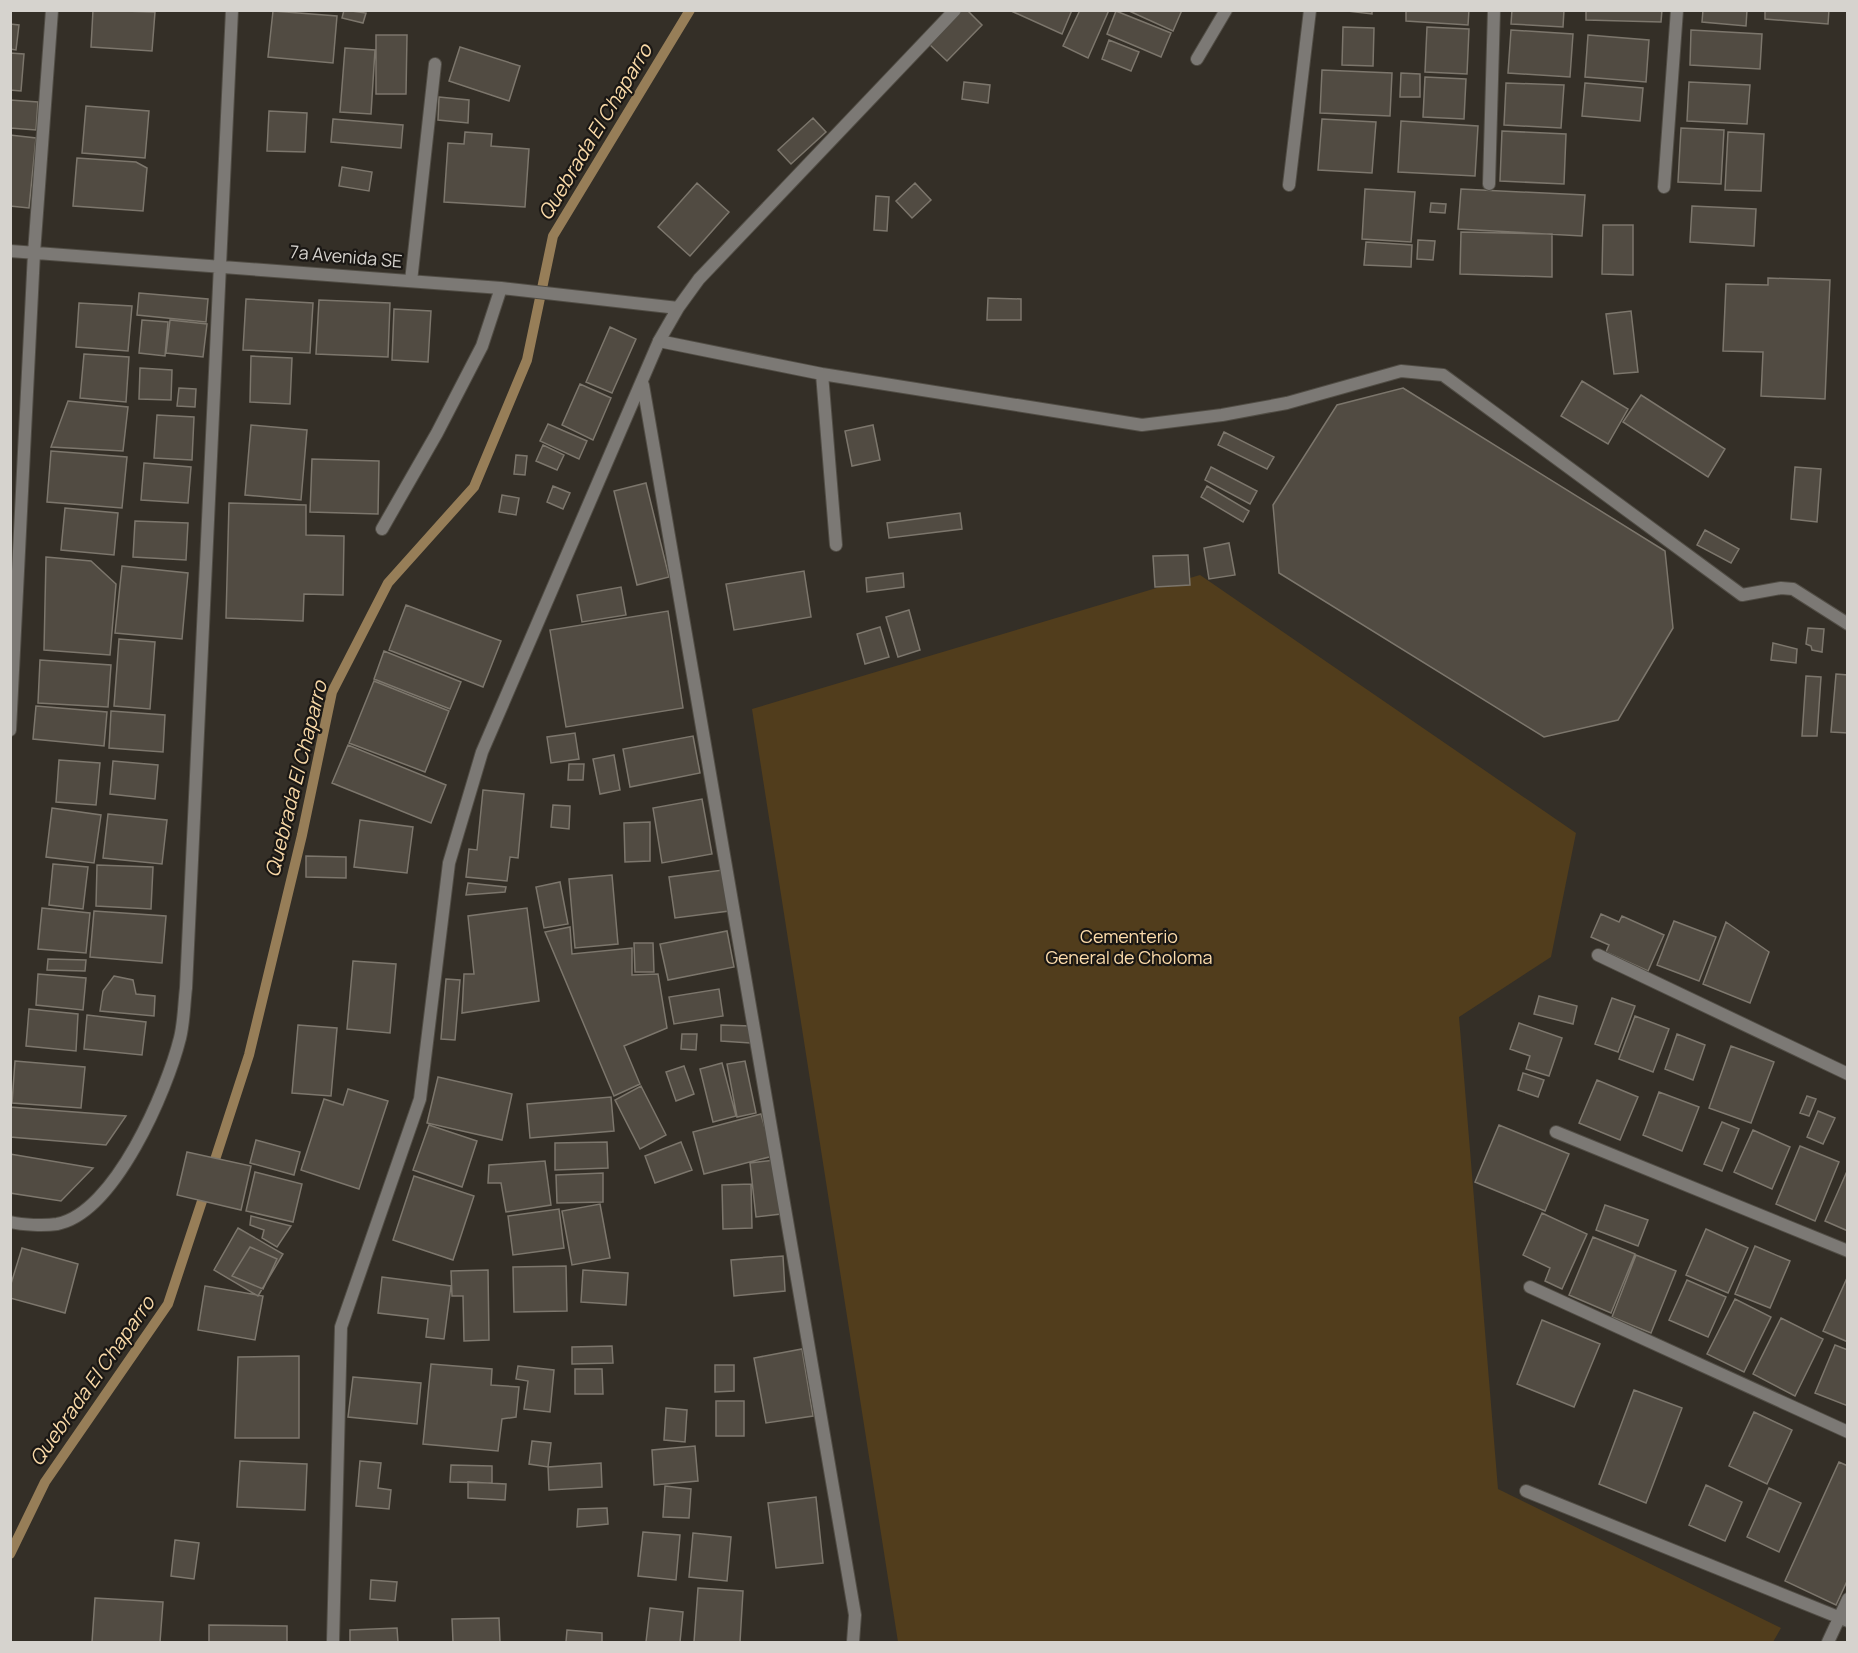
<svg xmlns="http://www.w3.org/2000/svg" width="1858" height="1653" font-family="Manrope,sans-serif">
	<rect width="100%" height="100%" fill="#342f27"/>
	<path fill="#513d1c" d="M1200 575 1576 833 1551 957 1459 1017 1498 1489 1781 1628 1773 1642H898L752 709Z"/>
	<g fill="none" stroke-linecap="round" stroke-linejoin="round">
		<path stroke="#977e58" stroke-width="10" d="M211 1172 249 1055 302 835 332 692 388 583 474 487 527 360 553 236 690 10
			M10 1554 45 1482 168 1304 206 1189"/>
	</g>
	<path fill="#514b42" stroke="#7c766c" stroke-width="1.5" d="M93 10 155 12 152 51 91 47Z
		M344 10 366 13 363 23 342 18Z
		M960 10H967L982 25 947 61 929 44Z
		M1009 10H1072L1062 34Z
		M1080 10H1109L1088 58 1063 46Z
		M1127 10H1182L1173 31Z
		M1339 10H1372V14Z
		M1406 10H1469L1468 25 1406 21Z
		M1512 10H1564L1563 27 1511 24Z
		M1586 10H1662L1661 22 1586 20Z
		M1703 10H1747L1746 26 1702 22Z
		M1765 10H1829L1828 24 1765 19Z
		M273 11 337 16 333 63 268 57Z
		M1116 11 1171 33 1161 57 1107 34Z
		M10 24 19 25 16 50 10 49Z
		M1343 27 1374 28 1373 66 1342 65Z
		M1427 27 1469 29 1467 74 1425 72Z
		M1511 30 1573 34 1570 77 1508 73Z
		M1691 30 1762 34 1760 69 1690 65Z
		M376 35H407L406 94H376Z
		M1588 35 1649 40 1646 82 1585 77Z
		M1109 40 1139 52 1131 71 1102 59Z
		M460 47 520 66 509 101 449 81Z
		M345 48 375 50 371 114 340 112Z
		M10 53 24 54 21 91 10 90Z
		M1322 70 1392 73 1390 116 1320 113Z
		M1401 73 1420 74V97H1400Z
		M1425 77 1466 79 1464 119 1423 117Z
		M964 82 990 85 988 103 962 99Z
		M1689 82 1750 85 1747 124 1687 121Z
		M1506 83 1564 85 1561 128 1504 125Z
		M1585 83 1643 88 1640 121 1582 116Z
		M439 97 469 100 468 123 438 120Z
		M10 100 38 102 36 130 10 128Z
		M86 106 149 111 145 158 82 153Z
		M269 111 307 113 305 152 267 151Z
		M813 118 826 132 791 164 778 150Z
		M333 119 403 125 401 148 331 142Z
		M1322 119 1376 122 1372 173 1318 170Z
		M1401 121 1478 126 1475 176 1398 172Z
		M1681 128 1724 130 1721 184 1678 182Z
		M1502 131 1566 134 1564 184 1500 181Z
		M465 132 492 134 491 146 529 149 525 207 444 202 448 143 464 144Z
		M1728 132 1764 134 1761 191 1725 190Z
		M10 135 36 138 29 208 10 206Z
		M77 158 136 162 147 168 143 211 73 206Z
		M342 167 372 172 369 191 339 186Z
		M697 183 729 212 690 256 658 227Z
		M915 183 931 200 912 218 896 201Z
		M1365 189 1415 192 1411 242 1362 239Z
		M1461 189 1585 195 1582 236 1458 229Z
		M876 196 889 197 887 231 874 230Z
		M1431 203 1446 204 1445 213 1430 212Z
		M1692 206 1756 209 1754 246 1690 242Z
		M1603 225H1633V275L1602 274Z
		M1461 232 1552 234V277L1460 274Z
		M1418 240 1435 241 1433 260 1417 259Z
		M1366 242 1412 245 1411 267 1364 265Z
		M1768 278 1830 280 1825 399 1761 396 1763 352 1723 351 1726 284 1768 285Z
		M139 293 208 299 206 322 137 315Z
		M988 298 1021 299V320H987Z
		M246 299 313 303 310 353 243 350Z
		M319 300 390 303 388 357 316 354Z
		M79 303 132 306 128 351 76 347Z
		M394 309 431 311 428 362 392 360Z
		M1631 311 1638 372 1614 374 1606 314Z
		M142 320 168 322 165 356 139 353Z
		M170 320 207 324 203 357 166 353Z
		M610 327 636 339 612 393 586 382Z
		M84 354 129 357 126 402 80 398Z
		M251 356 292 358 290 404 250 402Z
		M140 368 172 370 171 400 139 399Z
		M1582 381 1628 409 1608 444 1561 416Z
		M580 384 611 398 593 440 562 425Z
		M179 388 196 389 195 407 177 406Z
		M1403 388 1665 551 1673 628 1618 720 1544 737 1279 573 1273 505 1337 405Z
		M1641 395 1725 449 1708 477 1623 422Z
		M68 401 128 407 123 451 51 447Z
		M157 415 194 417 192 460 154 458Z
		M548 424 587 441 579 459 540 441Z
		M251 425 307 430 301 500 245 495Z
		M873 425 880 460 852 466 845 431Z
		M1224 432 1274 457 1267 469 1218 445Z
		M543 445 564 455 557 470 536 461Z
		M51 451 127 457 122 508 47 502Z
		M516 455 527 456 525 475 514 474Z
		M312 459 379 461 378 514 310 512Z
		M144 463 191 467 188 503 141 500Z
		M1211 467 1257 491 1250 504 1205 480Z
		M1795 467 1821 469 1817 522 1791 519Z
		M646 483 669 577 637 585 614 491Z
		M553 486 570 493 563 509 547 502Z
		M1207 486 1249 511 1243 522 1201 497Z
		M502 495 519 498 516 515 499 512Z
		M229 503 306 505V535L344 536 343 595 304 594 303 621 226 618Z
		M65 508 118 513 114 555 61 550Z
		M960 513 962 529 889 538 887 523Z
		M135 521 188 523 186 560 133 557Z
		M1705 530 1739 549 1731 563 1697 545Z
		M1229 543 1235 575 1209 579 1204 548Z
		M1188 555 1190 585 1155 587 1153 556Z
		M46 557 91 561 116 584 110 655 44 650Z
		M122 566 188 573 182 639 115 633Z
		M804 571 811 617 734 630 726 584Z
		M903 573 904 587 867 592 866 578Z
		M621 587 626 615 582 622 577 595Z
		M406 605 501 641 483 687 389 650Z
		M909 610 920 650 898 657 886 617Z
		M668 611 683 708 566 727 550 630Z
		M880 627 889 657 865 664 857 634Z
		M1808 628 1824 629 1822 652 1812 650 1811 646 1806 644Z
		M119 639 155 642 150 709 114 706Z
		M1773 643 1797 649 1796 663 1771 660Z
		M384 651 461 682 450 709 374 679Z
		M40 660 111 665 108 707 38 703Z
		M1836 674 1848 675V733L1831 732Z
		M1806 676 1821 677 1817 736H1802Z
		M374 681 449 711 425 772 349 743Z
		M36 706 107 712 104 746 33 739Z
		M111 711 165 715 163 752 109 748Z
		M575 733 579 759 551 763 547 737Z
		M693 736 700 773 630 787 623 749Z
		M348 745 446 785 431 823 332 783Z
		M614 755 620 790 600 794 593 759Z
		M59 760 100 763 96 805 56 802Z
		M113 761 158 765 155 799 110 794Z
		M569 764H584L583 780H568Z
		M483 790 524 794 518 858 510 857 507 881 466 877 469 849 477 850Z
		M702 799 712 854 662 863 653 808Z
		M553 805 570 806 569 829 551 827Z
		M52 808 101 815 94 863 46 857Z
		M108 814 167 820 162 864 103 858Z
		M360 820 413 827 407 873 354 867Z
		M650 822V861L625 862 624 823Z
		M306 856 346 857V878L306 877Z
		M53 864 88 867 83 909 49 905Z
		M97 865 153 867 151 909 96 906Z
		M723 870 729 911 675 918 669 877Z
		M612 875 618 944 575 948 569 879Z
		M560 882 568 924 544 928 536 887Z
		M468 883 506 887 505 892 466 895Z
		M42 908 90 913 86 953 38 949Z
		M527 908 539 1001 462 1013 464 974H474L468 916Z
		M94 911 166 916 162 963 90 957Z
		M1601 914 1619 922 1622 916 1664 935 1648 971 1606 952 1609 945 1591 937Z
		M1674 921 1716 937 1699 981 1657 965Z
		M1726 922 1769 952 1750 1003 1703 984Z
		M570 927 572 954 632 948V975L658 974 667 1028 624 1046 640 1084 614 1096 545 932Z
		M727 931 734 967 668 980 660 944Z
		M634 943H653L654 972H635Z
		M48 959 86 960 85 971 47 970Z
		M353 961 396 964 390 1033 347 1029Z
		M38 974 86 978 83 1010 36 1005Z
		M114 976 133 980 136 994 155 996 154 1016 100 1011 103 991Z
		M446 979 460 980 455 1040 441 1039Z
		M719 989 723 1016 674 1024 669 997Z
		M1539 996 1577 1006 1573 1024 1534 1014Z
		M1612 998 1635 1006 1618 1052 1595 1044Z
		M29 1009 78 1014 76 1051 26 1046Z
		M87 1015 146 1022 142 1055 84 1049Z
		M1635 1016 1669 1029 1653 1072 1619 1059Z
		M1519 1023 1562 1038 1549 1076 1526 1069 1530 1056 1510 1049Z
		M298 1025 337 1028 331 1096 292 1093Z
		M721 1025 751 1026 750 1043 721 1041Z
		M682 1034H697L696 1050 681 1049Z
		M1677 1034 1705 1045 1693 1080 1665 1069Z
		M1731 1046 1774 1062 1751 1123 1709 1108Z
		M15 1061 85 1067 81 1108 12 1103Z
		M745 1061 756 1113 737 1117 727 1064Z
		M722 1063 736 1116 713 1122 700 1069Z
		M684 1066 694 1094 676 1101 666 1072Z
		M1523 1073 1544 1080 1538 1097 1518 1090Z
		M438 1077 512 1094 502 1140 427 1123Z
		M1597 1080 1638 1097 1620 1140 1579 1123Z
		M641 1086 666 1135 640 1149 615 1100Z
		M348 1089 388 1101 359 1189 301 1170 324 1099 343 1105Z
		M1659 1092 1699 1107 1682 1151 1643 1135Z
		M1807 1096 1816 1099 1809 1116 1800 1113Z
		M611 1097 614 1131 530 1138 527 1104Z
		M10 1107 126 1116 106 1145 10 1137Z
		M1818 1111 1835 1118 1823 1144 1807 1137Z
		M761 1114 773 1156 704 1174 693 1132Z
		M1722 1122 1739 1129 1722 1171 1704 1164Z
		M429 1125 477 1141 462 1187 413 1170Z
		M1499 1125 1569 1154 1545 1211 1475 1182Z
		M1753 1130 1790 1147 1772 1189 1734 1172Z
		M256 1140 300 1152 294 1175 250 1163Z
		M607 1142 608 1168 555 1170V1143Z
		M681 1142 692 1170 655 1183 645 1156Z
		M1800 1146 1839 1162 1815 1221 1776 1204Z
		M187 1152 251 1166 241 1210 177 1195Z
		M10 1154 93 1168 61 1201 10 1193Z
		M775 1160 781 1214 756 1217 750 1163Z
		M545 1161 551 1205 506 1212 501 1183H488L489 1165Z
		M1848 1169V1231L1825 1221Z
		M255 1172 302 1184 293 1222 246 1211Z
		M603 1173V1202L557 1203 556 1175Z
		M414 1176 474 1196 453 1260 393 1240Z
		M751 1184 752 1228 723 1229 722 1185Z
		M600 1204 610 1258 572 1265 562 1211Z
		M1605 1205 1648 1220 1638 1246 1596 1230Z
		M559 1209 564 1248 513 1255 508 1216Z
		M1542 1213 1587 1234 1562 1289 1545 1281 1550 1268 1523 1255Z
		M251 1216 291 1226 277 1247 262 1238 264 1230 250 1225Z
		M238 1228 283 1254 258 1296 214 1270Z
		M1706 1229 1748 1248 1728 1293 1686 1275Z
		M1593 1237 1635 1254 1611 1313 1569 1295Z
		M1755 1246 1790 1261 1770 1308 1735 1294Z
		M250 1247 277 1259 263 1289 232 1276Z
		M22 1248 78 1264 65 1313 10 1298V1287Z
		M1636 1255 1676 1271 1651 1333 1612 1317Z
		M783 1256 785 1291 734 1296 731 1260Z
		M566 1266 567 1311 514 1312 513 1267Z
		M488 1270 489 1340 464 1341 463 1296H452L451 1271Z
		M583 1270 628 1273 626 1305 581 1302Z
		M382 1277 451 1286 444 1339 426 1337 428 1319 378 1313Z
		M1847 1278H1848V1342L1823 1331Z
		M1687 1280 1726 1297 1708 1337 1669 1320Z
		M205 1286 263 1296 255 1340 198 1330Z
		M1735 1299 1771 1317 1744 1372 1707 1354Z
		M1781 1318 1823 1339 1795 1396 1753 1374Z
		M1542 1320 1600 1344 1574 1407 1517 1384Z
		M1835 1345 1848 1350V1406L1815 1393Z
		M612 1346 613 1363 572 1364V1347Z
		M802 1349 813 1416 766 1423 754 1358Z
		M299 1356V1438H235L238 1357Z
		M431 1364 492 1369 491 1385 519 1387 516 1417 502 1419 498 1451 423 1444Z
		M715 1365H734V1391L715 1392Z
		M518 1366 554 1370 550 1412 524 1409 528 1381 516 1379Z
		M575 1369H602L603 1394H575Z
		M353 1377 421 1383 417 1424 348 1417Z
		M1634 1390 1682 1408 1646 1503 1599 1484Z
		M716 1401H744V1436H716Z
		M666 1408 687 1410 685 1442 664 1440Z
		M1754 1412 1792 1430 1767 1484 1729 1466Z
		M532 1441 551 1443 548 1467 529 1464Z
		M695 1446 698 1481 654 1485 652 1450Z
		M240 1461 307 1464 305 1510 237 1507Z
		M360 1461 381 1463 378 1488 391 1490 389 1509 356 1506Z
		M1839 1462 1848 1466V1579L1836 1605 1785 1581Z
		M601 1463 602 1487 549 1490 548 1467Z
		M451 1465 492 1466V1483L450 1482Z
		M468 1482 506 1484 505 1500 468 1498Z
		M1706 1485 1742 1502 1725 1541 1689 1525Z
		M665 1486 691 1489 689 1518 663 1517Z
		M1769 1488 1801 1503 1779 1552 1747 1537Z
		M816 1497 823 1563 776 1568 768 1503Z
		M607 1508 608 1524 577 1527 578 1509Z
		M643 1532 680 1535 676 1580 638 1576Z
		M693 1533 731 1537 727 1581 689 1577Z
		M175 1540 199 1543 194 1579 171 1576Z
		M371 1580 397 1582 395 1601 370 1599Z
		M698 1588 743 1591 740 1642H694Z
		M95 1598 163 1602 160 1642H92Z
		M650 1608 683 1612 680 1642H646Z
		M499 1618 500 1642H453L452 1619Z
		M209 1625 287 1626V1642H209Z
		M397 1628 398 1642H350V1630Z
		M567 1630 602 1633V1642H566Z"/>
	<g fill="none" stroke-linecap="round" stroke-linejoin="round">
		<g stroke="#514d45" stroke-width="14">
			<path id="lane" d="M659 341 822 374 1142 425 1222 415 1287 403 1401 371 1443 375 1742 595 1781 588 1793 589 1848 624
				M822 374 836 545"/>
		</g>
		<g stroke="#514d45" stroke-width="14">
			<path id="street" d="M1197 59 1226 10
				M1489 184 1494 10
				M1289 185 1310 10
				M1664 187 1677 10
				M10 251 501 288 678 308
				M411 281 435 64
				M643 385 855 1615 853 1642
				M382 529 437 433 482 346 501 288
				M10 730 34 253 52 10
				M1598 955 1848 1074
				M1556 1132 1848 1251
				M10 1222C23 1225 44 1226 57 1224 115 1213 167 1090 180 1038 184 1022 184 1004 186 988L232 10
				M1530 1287 1848 1432
				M1526 1491 1848 1621
				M333 1642 341 1327 420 1099 449 863 482 752 659 341 678 308 699 279 955 10
				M1828 1642 1848 1599"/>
		</g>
		<use href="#lane" stroke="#7c7975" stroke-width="12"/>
		<use href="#street" stroke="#7c7975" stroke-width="12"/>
	</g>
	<g text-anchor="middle" stroke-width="4.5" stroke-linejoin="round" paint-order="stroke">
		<g font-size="18" fill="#d6d3ce" stroke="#1a1714">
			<text transform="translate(346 257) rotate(5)" y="6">7a Avenida SE</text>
		</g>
		<g font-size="18" fill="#fddcab" stroke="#1a1714">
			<text x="1129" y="943">Cementerio<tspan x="1129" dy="21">General de Choloma</tspan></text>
		</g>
		<g font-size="20" font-style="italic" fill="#f9d9a7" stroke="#1a1714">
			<text transform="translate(595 132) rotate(-59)" y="7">Quebrada El Chaparro</text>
			<text transform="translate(296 779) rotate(-76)" y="7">Quebrada El Chaparro</text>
			<text transform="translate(92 1381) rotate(-55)" y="7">Quebrada El Chaparro</text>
		</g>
	</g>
	<rect width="1858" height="1653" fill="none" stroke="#d6d3ce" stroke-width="24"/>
</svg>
